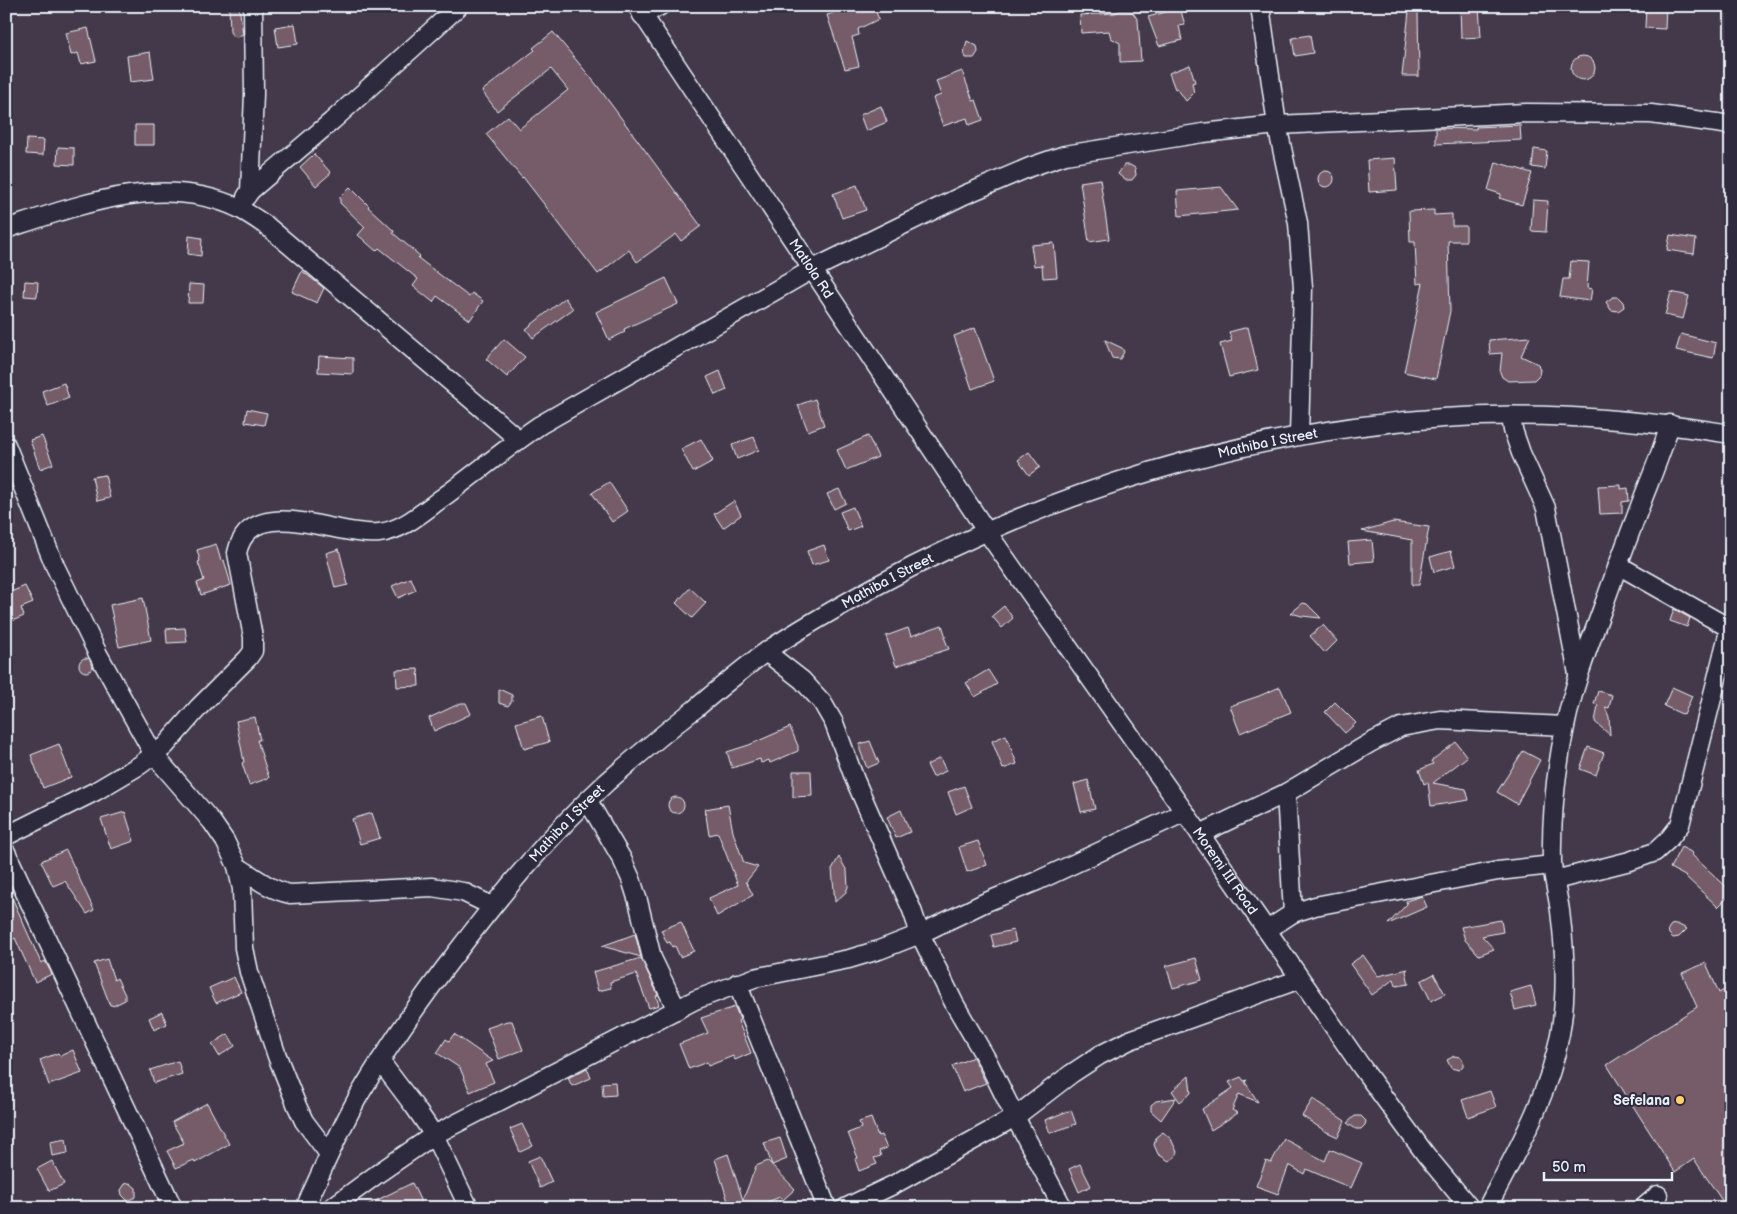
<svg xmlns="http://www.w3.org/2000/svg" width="1737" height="1214" font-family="'Balsamiq Sans',sans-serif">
	<rect width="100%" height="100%" fill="#44394a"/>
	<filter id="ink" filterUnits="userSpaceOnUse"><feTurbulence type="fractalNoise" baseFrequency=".02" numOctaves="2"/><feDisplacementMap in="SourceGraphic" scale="10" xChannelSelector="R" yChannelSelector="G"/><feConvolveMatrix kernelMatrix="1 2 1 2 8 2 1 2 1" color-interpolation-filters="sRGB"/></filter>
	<g filter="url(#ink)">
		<path fill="#745b67" stroke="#e8f1f8" d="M229 6H239L243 34 237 37 233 36 230 32Z
			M853 6H873L879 19 858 29 859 35 852 37 859 66 845 69 827 15Z
			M1460 6H1479L1481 37 1461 38Z
			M1646 6H1666L1665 29 1645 28Z
			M1180 8 1185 25 1179 26 1182 40 1159 46 1148 17Z
			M1121 10H1131L1138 20 1141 61 1120 62V43L1111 38 1109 31 1081 33 1080 15 1115 13Z
			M1409 11 1418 12 1419 76H1402Z
			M295 24 298 44 278 47 275 27Z
			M88 28 96 61 81 64 78 53 71 55 66 33Z
			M553 32 596 84 701 226 681 241 676 234 637 262 629 250 598 274 523 177 522 178 486 134 508 116 519 129 568 90 551 69 497 111 482 91 535 50 533 48Z
			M1310 35 1313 53 1295 56 1292 38Z
			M967 41 977 46 978 52 974 58H966L964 53Z
			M150 52 154 79 130 82 127 56Z
			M1571 68a12 12 0 1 1 24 0a12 12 0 1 1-24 0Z
			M1190 65 1195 82 1192 83 1194 93 1186 101 1177 88 1175 89 1169 73Z
			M962 71 973 101 976 100 983 120 969 125 967 118 943 126 933 98 941 95 936 81Z
			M881 106 887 122 866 131 860 115Z
			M135 125H154V145H135Z
			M1520 125 1521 140 1436 144V128L1476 129V127Z
			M27 139 44 140 43 155 26 154Z
			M58 147 74 148V165L57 164Z
			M1534 149 1547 151 1545 169 1532 167Z
			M314 154 331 173 316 186 300 167Z
			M1395 158 1397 190 1369 192 1367 160Z
			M1496 162 1532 173 1522 205 1499 198 1501 194 1488 190Z
			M1124 165H1130L1135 168 1136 175 1132 180H1125L1118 174Z
			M1318 179a8 8 0 1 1 16 0a8 8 0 1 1-16 0Z
			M1100 179 1109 239 1089 242 1080 182Z
			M857 185 866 210 842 218 833 194Z
			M350 187 369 206 368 207 394 231 393 233 420 256 418 258 469 297 472 293 483 301 470 320 437 296 433 302 413 286 418 279 379 248 376 251 358 235 365 227 340 203V197Z
			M1221 187 1238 210 1179 216 1177 191Z
			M1533 200 1548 201 1546 232 1531 231Z
			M1434 210V215L1452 214V226H1466V241H1448L1450 311 1436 379 1404 372 1423 283 1417 284 1415 242H1410L1409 211Z
			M1670 235 1696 239 1694 254 1667 250Z
			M189 236 202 238 201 256 188 254Z
			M1054 243 1057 277 1043 278 1042 265 1034 266 1031 245Z
			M1571 261 1589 262 1587 288 1592 289 1590 301 1560 297 1563 279H1569Z
			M302 271 324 288 317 303 292 292Z
			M666 278 678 304 624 329 625 332 609 340 596 312Z
			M25 281 38 282 37 297 24 296Z
			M189 284 204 285 203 303H188Z
			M1671 292 1689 296 1683 319 1665 315Z
			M1613 297H1618L1623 302 1624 307 1618 311 1611 310 1606 302Z
			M565 298 573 309 533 338 526 329Z
			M1248 327 1258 370 1229 377 1220 344 1232 341 1229 332Z
			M975 328 994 381 972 389 954 336Z
			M1681 334 1716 343 1713 358 1676 350Z
			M1530 337 1521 356 1538 364 1540 370 1539 375 1534 380 1508 381 1502 377 1500 372 1502 353 1490 354 1489 340Z
			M504 339 525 357 507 377 486 359Z
			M1105 340 1122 348 1124 352 1120 359 1112 358Z
			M319 356 353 358V374L318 372Z
			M720 371 727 390 715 395 707 377Z
			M64 383 69 398 48 406 42 391Z
			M815 399 824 425 808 431 798 405Z
			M247 409 267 413 264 425 245 422Z
			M42 436 53 464 40 469 30 440Z
			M868 436 878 457 846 470 837 450Z
			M754 437 759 450 737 459 732 445Z
			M701 439 713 461 693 472 681 449Z
			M1029 452 1040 467 1029 475 1018 460Z
			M105 475 110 498 97 501 92 477Z
			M609 482 628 511 612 522 592 493Z
			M1621 485V489L1628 488 1629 501 1622 502V513L1600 514 1598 486Z
			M839 489 846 503 834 509 827 494Z
			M734 501 741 515 723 528 714 514Z
			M853 507 861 526 848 531 840 512Z
			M1393 522 1429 527 1419 585H1412V540L1362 531Z
			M1372 540 1374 561 1350 563 1348 542Z
			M216 544 221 561 224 560 231 585 201 595 197 583 204 580 198 562 200 561 197 550Z
			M824 545 829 560 812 565 807 551Z
			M339 549 348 585 335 588 326 553Z
			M1451 551 1455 566 1434 572 1430 557Z
			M411 578 416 590 398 598 392 586Z
			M25 586 33 603 21 608 24 616 12 621 6 608V594Z
			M690 588 706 603 692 618 676 603Z
			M143 598 151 640 119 647 110 605Z
			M1303 603 1307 604 1321 618 1302 616 1291 613Z
			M1004 606 1013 618 1002 628 992 616Z
			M1674 609 1690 618 1687 627 1670 621Z
			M942 625 946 637H944L949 649 896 666 886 636 908 628 911 636Z
			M1323 625 1337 641 1325 653 1310 636Z
			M185 628 187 642 167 643 166 629Z
			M79 665a7 7 0 1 1 14 0a7 7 0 1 1-14 0Z
			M418 669 419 686 397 687 396 670Z
			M988 670 997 684 975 697 966 683Z
			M1280 687 1291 712 1240 733 1230 706 1259 696Z
			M1672 687 1692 696 1684 715 1664 706Z
			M499 689 512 695V701L508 706 499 703Z
			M1598 691 1612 695 1609 708 1605 707 1609 717 1610 735 1595 722 1598 705 1594 704Z
			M1335 702 1356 723 1345 733 1325 712Z
			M461 703H466L471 714 434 731 429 718Z
			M542 716 549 742 524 749 516 723Z
			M255 717 260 740H257L269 778 249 785 242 763 244 762 236 721Z
			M790 727 798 746V751L770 763 769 760 761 763 760 759 732 768 727 752 749 745Z
			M1006 735 1017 764 1003 769 992 741Z
			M870 741 879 763 867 768 860 750V744Z
			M1456 742 1467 757 1433 783 1466 789 1469 800 1431 806 1428 782 1424 784 1419 770 1433 764 1431 761Z
			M59 744 71 777 43 788 31 755Z
			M1588 747 1604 753 1596 775 1580 769Z
			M1523 751 1540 760 1517 804 1497 792Z
			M940 758 946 771 933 777 927 765Z
			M793 771H811L812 796 793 797Z
			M1088 780 1095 809 1081 812 1074 784Z
			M964 786 972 807 956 814 948 792Z
			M668 805a8 8 0 1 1 16 0a8 8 0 1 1-16 0Z
			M728 805 733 832 744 863 758 867 745 883 746 882 753 895 717 916 709 898 738 885 718 833 709 835 705 809Z
			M901 810 910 832 896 838 887 817Z
			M125 812 134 841 111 849 101 819Z
			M372 813 380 838 360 844 352 819Z
			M978 841 987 865 967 872 959 847Z
			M1681 847 1693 853 1692 855 1731 891V894L1718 907 1685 876 1670 868Z
			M66 850 94 910 87 914 65 881 53 886 41 861Z
			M839 857 847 871 848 887 846 892 835 902 832 869Z
			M6 884 41 963 45 961 52 974 35 982 15 938 6 942Z
			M1422 896 1427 907 1388 924 1407 904 1406 901Z
			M1501 920 1503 932 1482 936 1494 949 1479 955 1465 940 1461 927Z
			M681 922 694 951 680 957 675 946 672 947 670 942 667 943 661 930Z
			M1677 924 1687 929 1679 937 1673 938 1669 934 1668 929 1671 925Z
			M1013 930 1016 942 994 947 991 935Z
			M635 934 641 957 602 946Z
			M1363 955 1378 976 1408 969 1406 971 1409 984 1396 986 1394 979 1372 995 1350 964Z
			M641 958 658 995 656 996 659 1005 649 1008 636 974 610 982 611 988 598 991 593 972Z
			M1196 958 1202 980 1173 988 1166 966Z
			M107 959 114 980 117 978 125 995V1000L113 1006 112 1005H110L94 963Z
			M1706 963 1719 993 1731 986V1208H1727L1694 1159 1675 1172 1607 1065 1697 1007 1682 973Z
			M1434 974 1445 994 1431 1001 1421 981Z
			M234 977 241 992 216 1003 209 988Z
			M1531 986 1536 1005 1515 1010 1510 992Z
			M735 1007 740 1020 738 1021 751 1053 735 1060 733 1056 708 1066 707 1062 689 1069 679 1044 708 1033 701 1018Z
			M162 1012 167 1024 154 1030 149 1018Z
			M507 1021H512L523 1050 499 1059 487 1028Z
			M228 1034 235 1046 219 1056 212 1044Z
			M454 1034 493 1061 486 1064 494 1082 470 1092 460 1068 437 1053 446 1039 449 1041Z
			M73 1050 82 1073 49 1085 40 1060 58 1053 60 1056Z
			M1454 1056 1460 1057 1463 1061V1066L1459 1070 1451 1068 1447 1060Z
			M973 1057 986 1083 963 1092 952 1066Z
			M178 1061 182 1074 154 1083 150 1070Z
			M587 1068 591 1078 572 1086 568 1078Z
			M1189 1076 1191 1093 1180 1102 1172 1091Z
			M1241 1077 1244 1081 1247 1080 1245 1082 1258 1102 1239 1094 1232 1110 1238 1113 1211 1130 1202 1109 1233 1088 1229 1082Z
			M615 1082 616 1095 603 1096 602 1083Z
			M1490 1091 1496 1107 1468 1117 1462 1100Z
			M1176 1098 1161 1120 1151 1111V1105L1156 1101Z
			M1313 1099 1345 1121 1338 1137 1325 1131 1302 1116Z
			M207 1103 229 1144 195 1163 194 1160 176 1168 167 1151 184 1143 172 1122Z
			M1071 1110 1076 1124 1050 1133 1045 1120Z
			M1355 1116H1361L1366 1121 1365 1125 1361 1129H1356L1347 1123Z
			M871 1118 878 1136 881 1135 887 1148 879 1151 881 1156 874 1158 877 1164 859 1171 855 1159 858 1158 848 1133 861 1128 859 1122Z
			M522 1124 533 1146 520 1152 510 1129Z
			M1163 1132 1171 1139 1177 1152 1175 1157 1169 1161 1158 1154 1154 1145 1156 1137Z
			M780 1138 787 1159 772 1165 764 1143Z
			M66 1139 68 1153 52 1156 50 1142Z
			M1284 1139 1325 1161 1330 1149 1362 1163 1351 1188 1306 1169 1304 1174 1289 1165 1278 1194 1256 1186 1266 1161 1271 1163Z
			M728 1154 743 1200 756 1166 768 1161 795 1189 783 1200 780 1197 757 1206 756 1202 745 1206 746 1208H730L715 1159Z
			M540 1156 552 1182 540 1188 528 1161Z
			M52 1161 64 1184 49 1191 37 1169Z
			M1080 1164 1091 1186 1079 1192 1069 1169Z
			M130 1183 136 1188V1197L128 1201 122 1195 121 1190 125 1184Z
			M412 1183 424 1208H361Z"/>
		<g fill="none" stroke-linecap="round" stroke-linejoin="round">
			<g stroke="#e8f1f8" stroke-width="21">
				<g id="minor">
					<path id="s1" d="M637 6 987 532 1200 834 1363 1069 1426 1155 1470 1208"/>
					<path d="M1260 6 1277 125 1298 223 1303 288 1299 435"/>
					<path d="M642 15 660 6"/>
					<path d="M250 191 332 121 459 6"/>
					<path d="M246 197 250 191 254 94 253 6"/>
					<path d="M6 229C79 205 162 173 238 208 248 213 258 220 267 226L518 439"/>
					<path d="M1511 416 1513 430 1521 453 1546 508 1578 674"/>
					<path d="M6 445 55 566 98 654 154 755 212 822 225 841 237 866 242 889 244 948 249 972 277 1056 297 1106 304 1121 329 1154"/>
					<path d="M1618 565 1731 629"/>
					<path d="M766 652 802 680 822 702 834 723 855 780 912 910 920 934 954 1003 987 1060 1015 1117 1063 1208"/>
					<path d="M1286 793 1293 913"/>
					<path d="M588 801 622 859 631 879 638 901 652 958 677 1010"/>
					<path d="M1200 834 1286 793 1370 743 1401 727 1440 720 1565 726"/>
					<path d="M6 836 96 791 140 765 165 746 199 707 248 658 253 651V637L237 553C250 491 339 538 379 533 402 531 424 511 442 498 475 474 506 448 540 425L813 269 964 195 1030 167 1065 155 1203 133 1277 125 1526 113 1651 114 1731 125"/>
					<path d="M6 852 173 1208"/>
					<path d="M237 866C254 877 270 890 290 894L432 887 463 892 492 906"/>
					<path d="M1555 880 1630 861 1655 852 1669 839 1680 825 1731 623"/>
					<path d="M1267 930 1293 913 1315 906 1498 871 1552 865"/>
					<path d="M737 983 827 1208"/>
					<path d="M380 1061 414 1106 434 1135 469 1208"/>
					<path id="s2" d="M305 1208C322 1170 338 1133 358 1097 388 1046 421 999 457 952 503 892 551 833 607 782 636 757 665 732 695 709 720 688 744 667 770 649 804 626 840 606 876 586 1048 492 1246 431 1443 418 1539 411 1636 419 1731 434"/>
					<path d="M331 1208 380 1172 434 1135 695 1000 754 978 849 959 879 950 920 934 984 903 1037 881 1185 812"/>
					<path d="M845 1208 893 1185 1015 1117 1071 1074 1100 1055 1130 1040 1300 979"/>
					<path d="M1487 1208C1516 1152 1549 1096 1560 1034 1567 996 1565 950 1560 911 1558 895 1553 879 1552 862 1551 817 1556 771 1565 727 1573 687 1588 648 1602 610 1613 579 1624 548 1636 517 1647 486 1661 456 1670 424"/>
					<path d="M1643 1208 1658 1195"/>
				</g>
			</g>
			<use href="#minor" stroke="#2f2a3d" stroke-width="18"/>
		</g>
	</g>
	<circle fill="#ffd166" stroke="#2f2a3d" stroke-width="2" cx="1680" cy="1100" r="5"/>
	<g text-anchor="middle" stroke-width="4" stroke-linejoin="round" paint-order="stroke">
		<g font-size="14" fill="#e8f1f8" stroke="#2f2a3d">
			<text dy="5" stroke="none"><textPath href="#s1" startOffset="315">Matlola Rd</textPath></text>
			<text dy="5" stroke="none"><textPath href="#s2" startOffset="1278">Mathiba I Street</textPath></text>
			<text dy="5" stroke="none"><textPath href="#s2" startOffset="872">Mathiba I Street</textPath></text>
			<text dy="5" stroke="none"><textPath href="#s2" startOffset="468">Mathiba I Street</textPath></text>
			<text dy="5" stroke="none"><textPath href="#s1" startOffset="1046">Moremi III Road</textPath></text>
		</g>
		<g font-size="14" font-weight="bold" fill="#e8f1f8" stroke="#2f2a3d" text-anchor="end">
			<text x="1670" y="1105">Sefelana</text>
		</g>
	</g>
	<rect width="1737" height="1214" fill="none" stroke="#2f2a3d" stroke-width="25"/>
	<rect x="12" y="12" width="1712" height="1189" fill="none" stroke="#e8f1f8" stroke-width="2" filter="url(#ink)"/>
	<path d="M1544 1172v8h128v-8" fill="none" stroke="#e8f1f8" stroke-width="2.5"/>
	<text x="1552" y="1172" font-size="15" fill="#e8f1f8" stroke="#2f2a3d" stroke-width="4" paint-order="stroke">50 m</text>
</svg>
